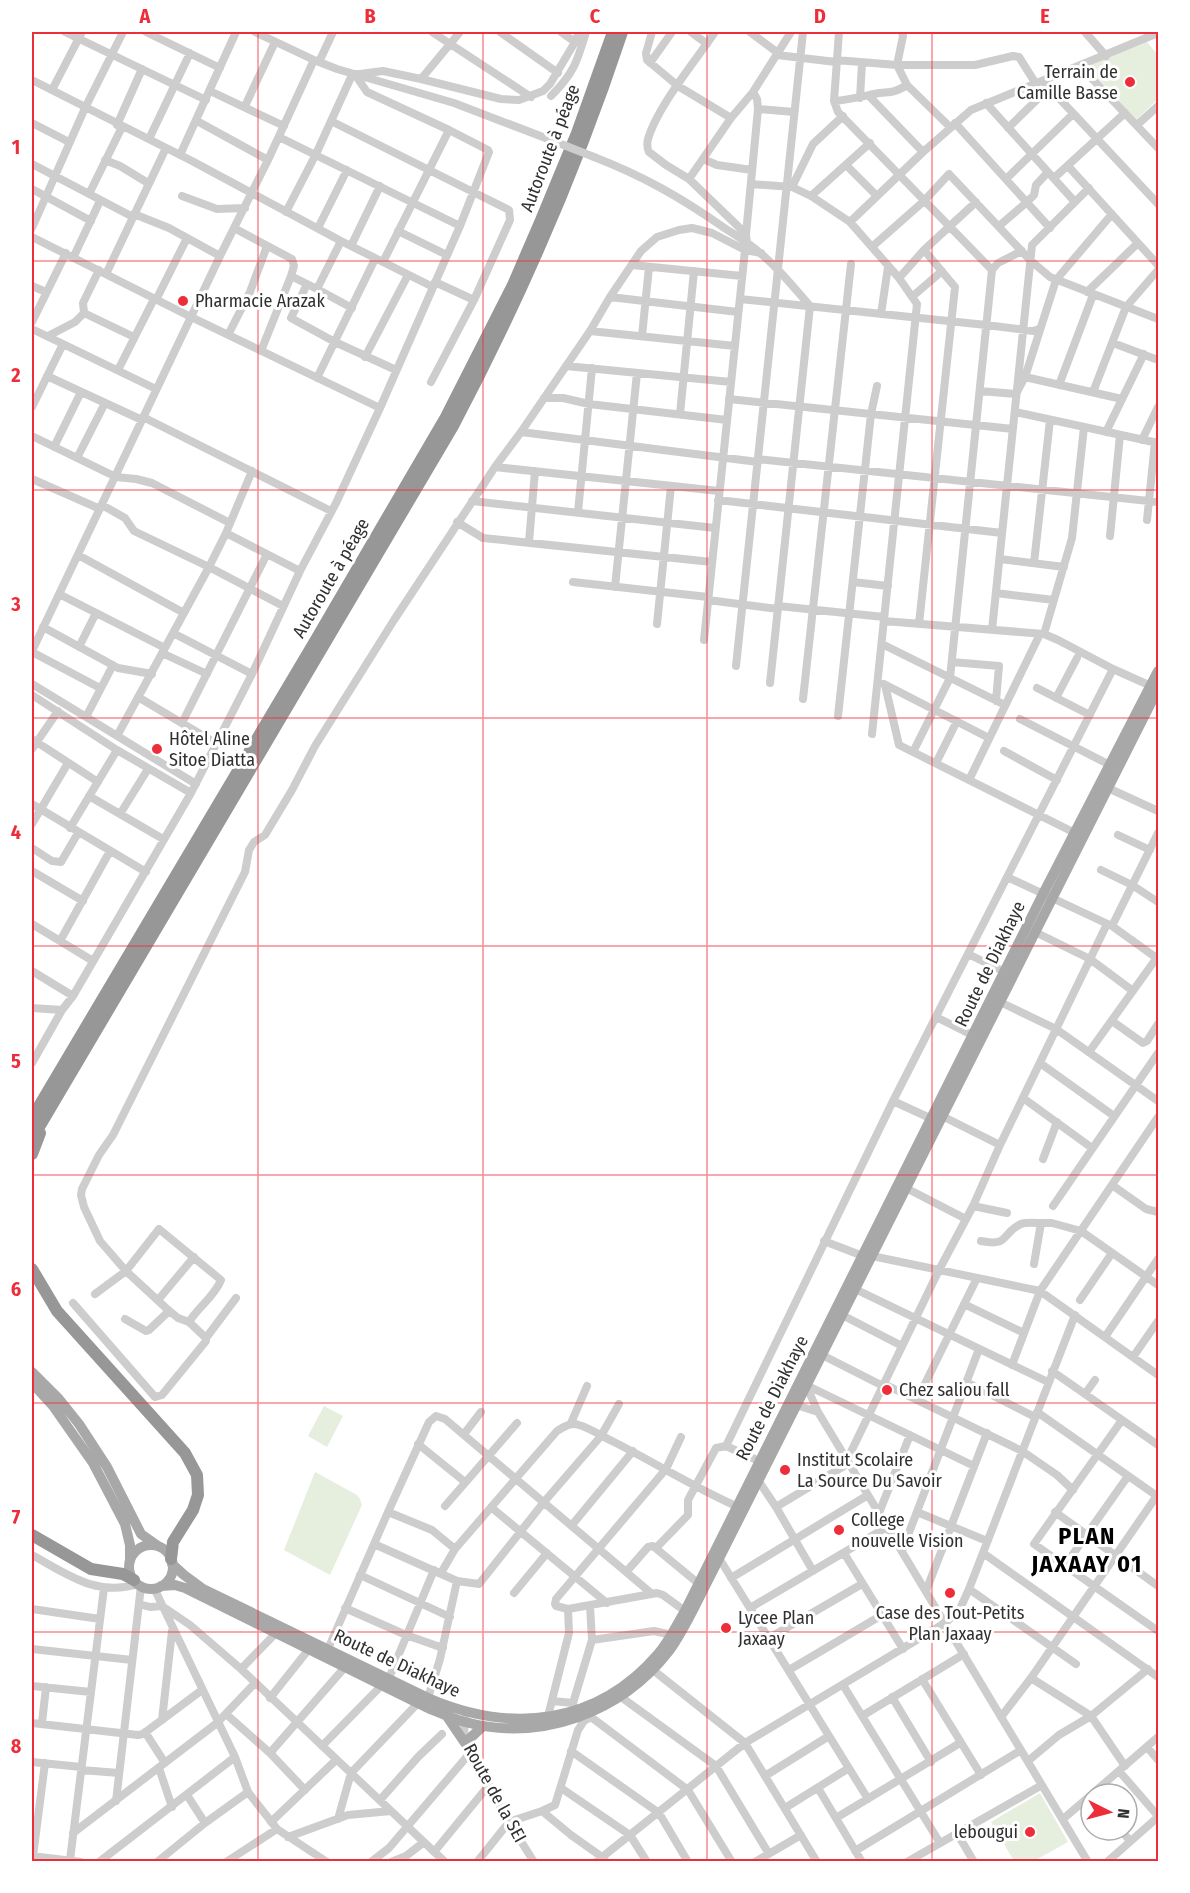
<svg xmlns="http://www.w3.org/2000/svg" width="1190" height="1893" font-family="'Fira Sans Condensed',sans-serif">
	<rect width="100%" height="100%" fill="#fff"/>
	<path fill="#e6eede" d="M1147 42 1158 55V99L1136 120 1086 65Z
		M324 1406 343 1416 327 1447 308 1436Z
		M315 1472 357 1495 360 1499 362 1505 330 1575 284 1550Z
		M1040 1793 1068 1842 1034 1861H1014L991 1822Z"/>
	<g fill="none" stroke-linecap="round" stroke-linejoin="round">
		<path stroke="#cdcdcd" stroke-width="8" d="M65 32 206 100
			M146 32 220 68
			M255 32 314 60 337 69 454 103 556 142
			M432 32 531 97
			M500 32 558 73
			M561 32 575 42
			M652 32 646 53 647 60 678 86 731 118
			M691 32 707 44
			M750 32 778 53
			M839 32 834 101 838 112 992 270
			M1085 32 1106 56
			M777 55 836 62
			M836 60 897 65H975L1013 56 1019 57 1036 84
			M319 62 333 32
			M650 63 672 32
			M1080 66 1158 148
			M421 79 460 32
			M32 80 192 161 341 241 433 287
			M1043 81 1158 204
			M907 85 950 127
			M52 90 82 32
			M210 91 284 126
			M551 96C574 73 577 62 586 32
			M869 96 923 152
			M860 98 862 63
			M834 101C848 100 860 97 874 94 889 91 891 95 907 85L897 65 903 36 902 32
			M986 103 1075 202
			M245 106 275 42
			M758 109 794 112
			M197 121 268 160
			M331 121 509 210 510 220 474 300 431 382
			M32 123 69 142
			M955 123 1050 228
			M117 125 142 69
			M1137 125 1158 106
			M1008 128 1049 88
			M279 137 460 226
			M149 139 190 53
			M180 155 236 32
			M594 157C643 176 680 197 723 227 735 235 749 243 760 253 779 268 794 288 810 306L770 683
			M703 159 717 165 752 170
			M105 160 120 166 148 183
			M32 164 133 217
			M846 165 877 196
			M1068 166 1158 265
			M1054 178 1125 113
			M689 179 666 165 649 152C647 148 647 143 648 139 657 107 696 60 715 32
			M1006 179 1073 114
			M751 184 792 187 811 196 850 222 899 278 917 304 872 734
			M792 187 813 144 843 116
			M32 189 91 221
			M89 194 122 127
			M182 196 217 209 245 208
			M811 196 870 143
			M286 212 316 154 352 75 383 71 421 79 501 99 519 100 543 91 550 84 575 42 579 32
			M134 214 169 228 220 256
			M850 222 923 152 971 110 1158 33
			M999 226 1027 202 1034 195 1036 185 1048 172
			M32 228 85 108 123 32
			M234 228 292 259 294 266 291 276 307 284
			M318 228 347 170
			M398 231 447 255
			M746 234 758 109 757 99 753 92
			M32 237 191 317 380 408
			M341 241 317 289 352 308
			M747 243 746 234 689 179 731 118 753 92 791 32
			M351 246 380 186
			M873 246 924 201 949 174 1030 260 1050 277 1158 319
			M73 258 100 201
			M383 262 449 130
			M632 265 742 276
			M106 274 166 148
			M899 278 924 250 976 202
			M435 282 474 300
			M32 286 46 292
			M317 289 307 284 291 318 335 342 396 370
			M1087 292 1138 243
			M913 296 942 271
			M610 297 738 312
			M740 299 986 325 1033 331 1039 329
			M156 300 187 238
			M84 313 134 337
			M881 314 888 267
			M32 322 66 253
			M32 329 156 389
			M590 331 735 346
			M228 335 250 292 267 246
			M48 336 75 322 84 313 83 303 99 270
			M642 336 649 267
			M1113 343 1158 360
			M261 351 291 276
			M365 357 408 275
			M566 366 731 382
			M118 370 154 299
			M47 376 142 420
			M1025 377 1122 399
			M317 378 375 259
			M1059 385 1093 295
			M980 391 1016 394 1025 377 1056 280 1112 214
			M1093 392 1126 307 1158 270
			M544 398H563L589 404 727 420
			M729 399 1013 429
			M32 407 63 344
			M1015 412 1158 443
			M680 414 694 271
			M143 417 331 511
			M521 432 758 462
			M1106 432 1144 354
			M32 436 116 477 136 479 152 483 230 523
			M1142 440 1158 407
			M54 447 81 392
			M77 458 105 403
			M758 459 1158 502
			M495 467 719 491
			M32 479 100 509
			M718 500 1002 533
			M472 501 715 528
			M102 505 125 518 134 531 209 567 283 606
			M578 512 592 368
			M1147 520 1155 442
			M457 522 483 538 712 562
			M226 533 300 571
			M1110 536 1120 435
			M529 542 535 471
			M78 555 184 613
			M1000 559 1064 567
			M1034 563 1050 420
			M573 582 708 597
			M853 582 888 586
			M615 587 637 373
			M996 593 1054 600
			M59 594 165 648
			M708 600 778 609
			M778 606 884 617
			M884 621 1044 634 1058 640 1113 669 1151 686
			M657 624 671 486
			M919 624 955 287 924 250
			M43 627 118 668 152 674
			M992 630 1032 245 1089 188
			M173 633 252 674
			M1044 634 1072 538 1084 427
			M704 640 745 250
			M882 644 1005 705
			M79 647 96 613
			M32 651 220 256 268 160 314 60
			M32 652 100 688
			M162 653 207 674
			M952 662 999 666 996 701
			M736 666 803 32
			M32 684 196 784
			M884 684 989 738
			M885 685 899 745 1075 833
			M1037 688 1090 715
			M32 695 117 750 191 793
			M138 697 217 744
			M1056 698 1077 658
			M803 699 851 264
			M838 716 871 414 877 386
			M86 717 113 665
			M1020 719 1110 765
			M182 723 267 554
			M117 736 209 567 226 533 252 471
			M32 739 98 782
			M32 749 58 711
			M1004 751 1057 780
			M913 752 950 678 992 270 998 263 1022 251
			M936 763 957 721
			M969 780 1040 634
			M1108 788 1158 811
			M89 796 163 839
			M32 804 146 872
			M120 814 148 769
			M32 824 68 763
			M70 828 117 750
			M1118 835 1150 850
			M32 848 52 861 61 862 78 833
			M1101 870 1132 885 1158 902
			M32 871 83 901
			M1007 877 1112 926 1158 959
			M32 924 93 961
			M1112 926 1158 833
			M1035 932 1090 959 1133 991
			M60 941 110 851
			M968 954 1005 972
			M32 971 73 996
			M1000 1002 1056 1029 1158 1101
			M32 1008 62 1010 73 996 191 793 252 674 300 571 336 503 380 408 460 226 489 152 488 150 449 130 367 92 356 76
			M936 1017 974 1036
			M1112 1021 1143 1043 1147 1041 1158 1024
			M1089 1052 1158 956
			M32 1063 62 1010
			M1040 1063 1114 1116
			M1023 1098 1092 1148
			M893 1101 932 1119
			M942 1116 1000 1145
			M1043 1159 1057 1122
			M1112 1185 1146 1209 1158 1212
			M906 1188 966 1219
			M973 1206 1007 1213
			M1053 1206 1158 1053
			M824 1241 863 1256
			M981 1241C1010 1247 1001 1233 1021 1224 1026 1222 1035 1223 1041 1223
			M872 1256 1040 1291 1158 1375
			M1034 1264 1041 1223H1052L1081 1231 1158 1285
			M855 1289 1048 1382
			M95 1294 126 1271 159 1229 221 1280C215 1296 198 1307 189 1322
			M158 1300 194 1257
			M1080 1300 1112 1253
			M73 1303 155 1397 162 1395 206 1341V1338L189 1322 178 1318 166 1308 126 1271 100 1241 84 1207 81 1195 82 1189 99 1155 113 1135 245 872 249 850 254 842 265 835 292 790 315 746 394 620 495 467 521 432 590 331 610 297 641 251 657 237 679 230 692 228 712 233 745 250 761 253
			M964 1304 1024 1333
			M842 1315 902 1346
			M125 1319 146 1331 149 1330 169 1311
			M1105 1337 1158 1259
			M206 1338 236 1298
			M822 1355 883 1386
			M1133 1357 1158 1321
			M1012 1365 1040 1291 1158 1117
			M1052 1371 1158 1445
			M966 1382 1035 1417
			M803 1383 806 1385 818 1412 847 1460 1088 1862
			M884 1384 1022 1451 1057 1475 1073 1490
			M806 1385 974 1466
			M1085 1394 1095 1380
			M917 1400 977 1278
			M793 1404 818 1412
			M1037 1412 1157 1496
			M1122 1420 1034 1544 1158 1631
			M571 1423 587 1386
			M464 1434 481 1412
			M681 1437 666 1469 556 1599 555 1604 556 1606 568 1609 657 1593 663 1595 685 1611
			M418 1444 465 1482
			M726 1446 893 1101 1113 669
			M847 1460 939 1270 973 1206 1000 1145 1107 924
			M758 1480 776 1507 813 1571
			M445 1506 517 1423
			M776 1507 849 1463
			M492 1508 607 1603
			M917 1512 987 1541
			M1055 1512 1158 1586
			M879 1513 910 1435
			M572 1525 633 1451
			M374 1544 457 1581 479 1584 544 1502 601 1436 619 1404
			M656 1548 688 1515V1500L716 1448 726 1446 759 1461
			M455 1549 432 1530 388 1512 429 1422 436 1416 445 1419 651 1593
			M902 1551 979 1349
			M844 1553 903 1649
			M983 1553 1158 1677
			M32 1555C67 1574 96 1597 138 1584
			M719 1558 868 1799
			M1066 1564 1128 1476
			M627 1571 648 1547 653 1546 699 1584
			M441 1573 455 1549 557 1431C564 1427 570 1422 579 1425 590 1428 601 1436 612 1441 654 1462 693 1487 736 1506
			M360 1575 450 1617
			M731 1578 868 1495
			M154 1588 235 1757 248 1792 277 1829 327 1862
			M969 1589 1076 1664
			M926 1591 987 1433
			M514 1593 547 1553
			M139 1604 150 1607 162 1606
			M162 1606 190 1625 241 1669 445 1862
			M345 1608 406 1635 443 1648
			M750 1608 887 1527
			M32 1609 100 1619
			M769 1638 862 1584
			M592 1640 654 1631 672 1635
			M32 1649 132 1660
			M328 1649 388 1512
			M241 1669 276 1633
			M653 1670 745 1743 817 1862
			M789 1670 882 1615
			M389 1678 434 1570
			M1031 1678 1091 1716 1125 1766
			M922 1679 981 1775
			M843 1685 940 1843
			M32 1686 91 1692
			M621 1697 716 1766 769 1854
			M892 1697 931 1762
			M270 1698 309 1649
			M428 1698 440 1659 457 1581
			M552 1701 573 1703
			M575 1711 573 1703 592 1640 590 1606
			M589 1713 591 1717 688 1790 732 1862
			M226 1714 270 1753 345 1667
			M465 1716 464 1722 465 1743 509 1822 534 1862
			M548 1716 569 1633 568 1609
			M862 1716 964 1654
			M1001 1717 1031 1678 1158 1494
			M162 1720 172 1631
			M32 1723 138 1735 143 1734 202 1690
			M42 1723 46 1687
			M145 1732 165 1763
			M322 1746 382 1685
			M1147 1747 1158 1760
			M571 1751 659 1813 688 1862
			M270 1753 305 1790
			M1028 1761 1059 1735 1091 1716 1148 1669
			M32 1762 81 1767
			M159 1768 172 1807
			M81 1770 119 1773
			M1119 1771 1158 1816
			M765 1776 829 1736
			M561 1788 630 1835 647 1862
			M818 1788 862 1862
			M1092 1794 1158 1737
			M187 1795 205 1823
			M380 1800 418 1757 442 1734
			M116 1801 141 1586
			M785 1808 849 1768
			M542 1811 571 1835 602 1857 605 1861
			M836 1818 960 1743
			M338 1819 351 1773 418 1703
			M1063 1819 1091 1795
			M271 1822 336 1760
			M1121 1830 1130 1841
			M73 1833 217 1723 255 1683
			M957 1833 974 1862
			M288 1837 348 1815 391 1811
			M855 1851 1021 1750
			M434 1852 489 1785
			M32 1856 81 1862
			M33 1856 45 1763
			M70 1860 104 1588
			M99 1862 235 1757
			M157 1862 205 1823 248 1792
			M226 1862 277 1829
			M371 1862 389 1848 470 1753
			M391 1862 406 1856 424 1842
			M477 1862 509 1822 542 1811 555 1805 578 1730 584 1721 591 1717
			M596 1862 745 1743 945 1623 959 1611 969 1589 1075 1315
			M755 1862 801 1835
			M907 1862 1042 1785
			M1107 1862 1158 1817"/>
		<path stroke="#a8a8a8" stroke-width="10" d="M32 1372 59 1399 79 1424 107 1467 141 1534 158 1546
			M32 1383 53 1406 93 1463 125 1524 130 1545V1561
			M129 1567a22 22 0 1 1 44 0a22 22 0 1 1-44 0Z
			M172 1564 184 1575 203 1589 428 1698C511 1734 597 1725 658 1654 669 1641 676 1626 685 1611L1043 894 1158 671
			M161 1586 175 1585 185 1588 430 1709C441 1713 453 1719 465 1722 541 1742 621 1713 669 1651 678 1639 685 1625 692 1612L1158 689
			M446 1715 465 1743 483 1726"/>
		<path stroke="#979797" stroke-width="12" d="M32 1118 314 643 446 417 513 285 541 220 577 133 613 32
			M32 1139 453 426C520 299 577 168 622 32
			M32 1154 40 1133
			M32 1269 57 1311 185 1453 197 1475 198 1495 193 1510 173 1542 171 1559
			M32 1535 91 1569 123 1574 134 1580"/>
		<path stroke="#cdcdcd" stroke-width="8" d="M556 142 594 157"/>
	</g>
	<path fill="none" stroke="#ed2d39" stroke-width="1.5" stroke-opacity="0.55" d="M258 32V1862M483 32V1862M707 32V1862M932 32V1862M32 261H1158M32 490H1158M32 718H1158M32 946H1158M32 1175H1158M32 1403H1158M32 1632H1158"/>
	<g fill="#ed2d39" stroke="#fff" stroke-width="2">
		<circle cx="1130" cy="82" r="6"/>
		<circle cx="183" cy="301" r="6"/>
		<circle cx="157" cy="749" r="6"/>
		<circle cx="887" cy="1390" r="6"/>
		<circle cx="785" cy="1470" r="6"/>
		<circle cx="839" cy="1530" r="6"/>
		<circle cx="950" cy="1593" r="6"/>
		<circle cx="726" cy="1628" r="6"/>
		<circle cx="1030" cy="1832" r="6"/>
	</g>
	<g text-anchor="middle" stroke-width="6" stroke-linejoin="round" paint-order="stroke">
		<g font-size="18" fill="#303030" stroke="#fff" text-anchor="start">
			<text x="1118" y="78" text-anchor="end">Terrain de<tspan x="1118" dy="21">Camille Basse</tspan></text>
			<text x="195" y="307">Pharmacie Arazak</text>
			<text x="169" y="745">Hôtel Aline<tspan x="169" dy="21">Sitoe Diatta</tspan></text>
			<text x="899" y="1396">Chez saliou fall</text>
			<text x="797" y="1466">Institut Scolaire<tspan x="797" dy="21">La Source Du Savoir</tspan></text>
			<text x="851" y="1526">College<tspan x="851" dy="21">nouvelle Vision</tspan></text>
			<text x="950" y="1619" text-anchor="middle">Case des Tout-Petits<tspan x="950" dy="21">Plan Jaxaay</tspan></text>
			<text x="738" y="1624">Lycee Plan<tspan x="738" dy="21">Jaxaay</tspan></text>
			<text x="1018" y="1838" text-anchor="end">lebougui</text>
		</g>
		<g font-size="18" fill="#303030" stroke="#fff">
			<text transform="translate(550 148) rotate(-69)" y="6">Autoroute à péage</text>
			<text transform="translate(331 578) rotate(-60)" y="6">Autoroute à péage</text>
			<text transform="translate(990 964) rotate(-64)" y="6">Route de Diakhaye</text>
			<text transform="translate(772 1398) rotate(-63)" y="6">Route de Diakhaye</text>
			<text transform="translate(397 1663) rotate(25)" y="6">Route de Diakhaye</text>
			<text transform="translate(495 1793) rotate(61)" y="6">Route de la SEI</text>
		</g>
		<g font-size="24" font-weight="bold" letter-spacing="1.5" fill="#000" stroke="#fff">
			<text x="1087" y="1544">PLAN<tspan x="1087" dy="28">JAXAAY 01</tspan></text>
		</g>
	</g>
	<rect width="1190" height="1893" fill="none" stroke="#ffffff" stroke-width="66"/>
	<g transform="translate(1109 1812) rotate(96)"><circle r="28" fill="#ffffff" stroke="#acacac" stroke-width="1.5"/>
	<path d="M0-4.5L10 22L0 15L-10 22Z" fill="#ed2d39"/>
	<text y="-9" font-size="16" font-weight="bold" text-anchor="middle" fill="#303030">N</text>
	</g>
	<rect x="33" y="33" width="1124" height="1827" fill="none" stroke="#ed2d39" stroke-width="2"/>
	<g font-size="20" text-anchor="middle" font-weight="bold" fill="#ed2d39">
		<text x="145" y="23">A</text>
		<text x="370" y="23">B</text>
		<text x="595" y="23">C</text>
		<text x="820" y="23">D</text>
		<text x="1045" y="23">E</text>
		<text x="16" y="154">1</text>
		<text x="16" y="382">2</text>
		<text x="16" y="611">3</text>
		<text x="16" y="839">4</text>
		<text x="16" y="1068">5</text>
		<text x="16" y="1296">6</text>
		<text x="16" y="1524">7</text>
		<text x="16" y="1753">8</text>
	</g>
</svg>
